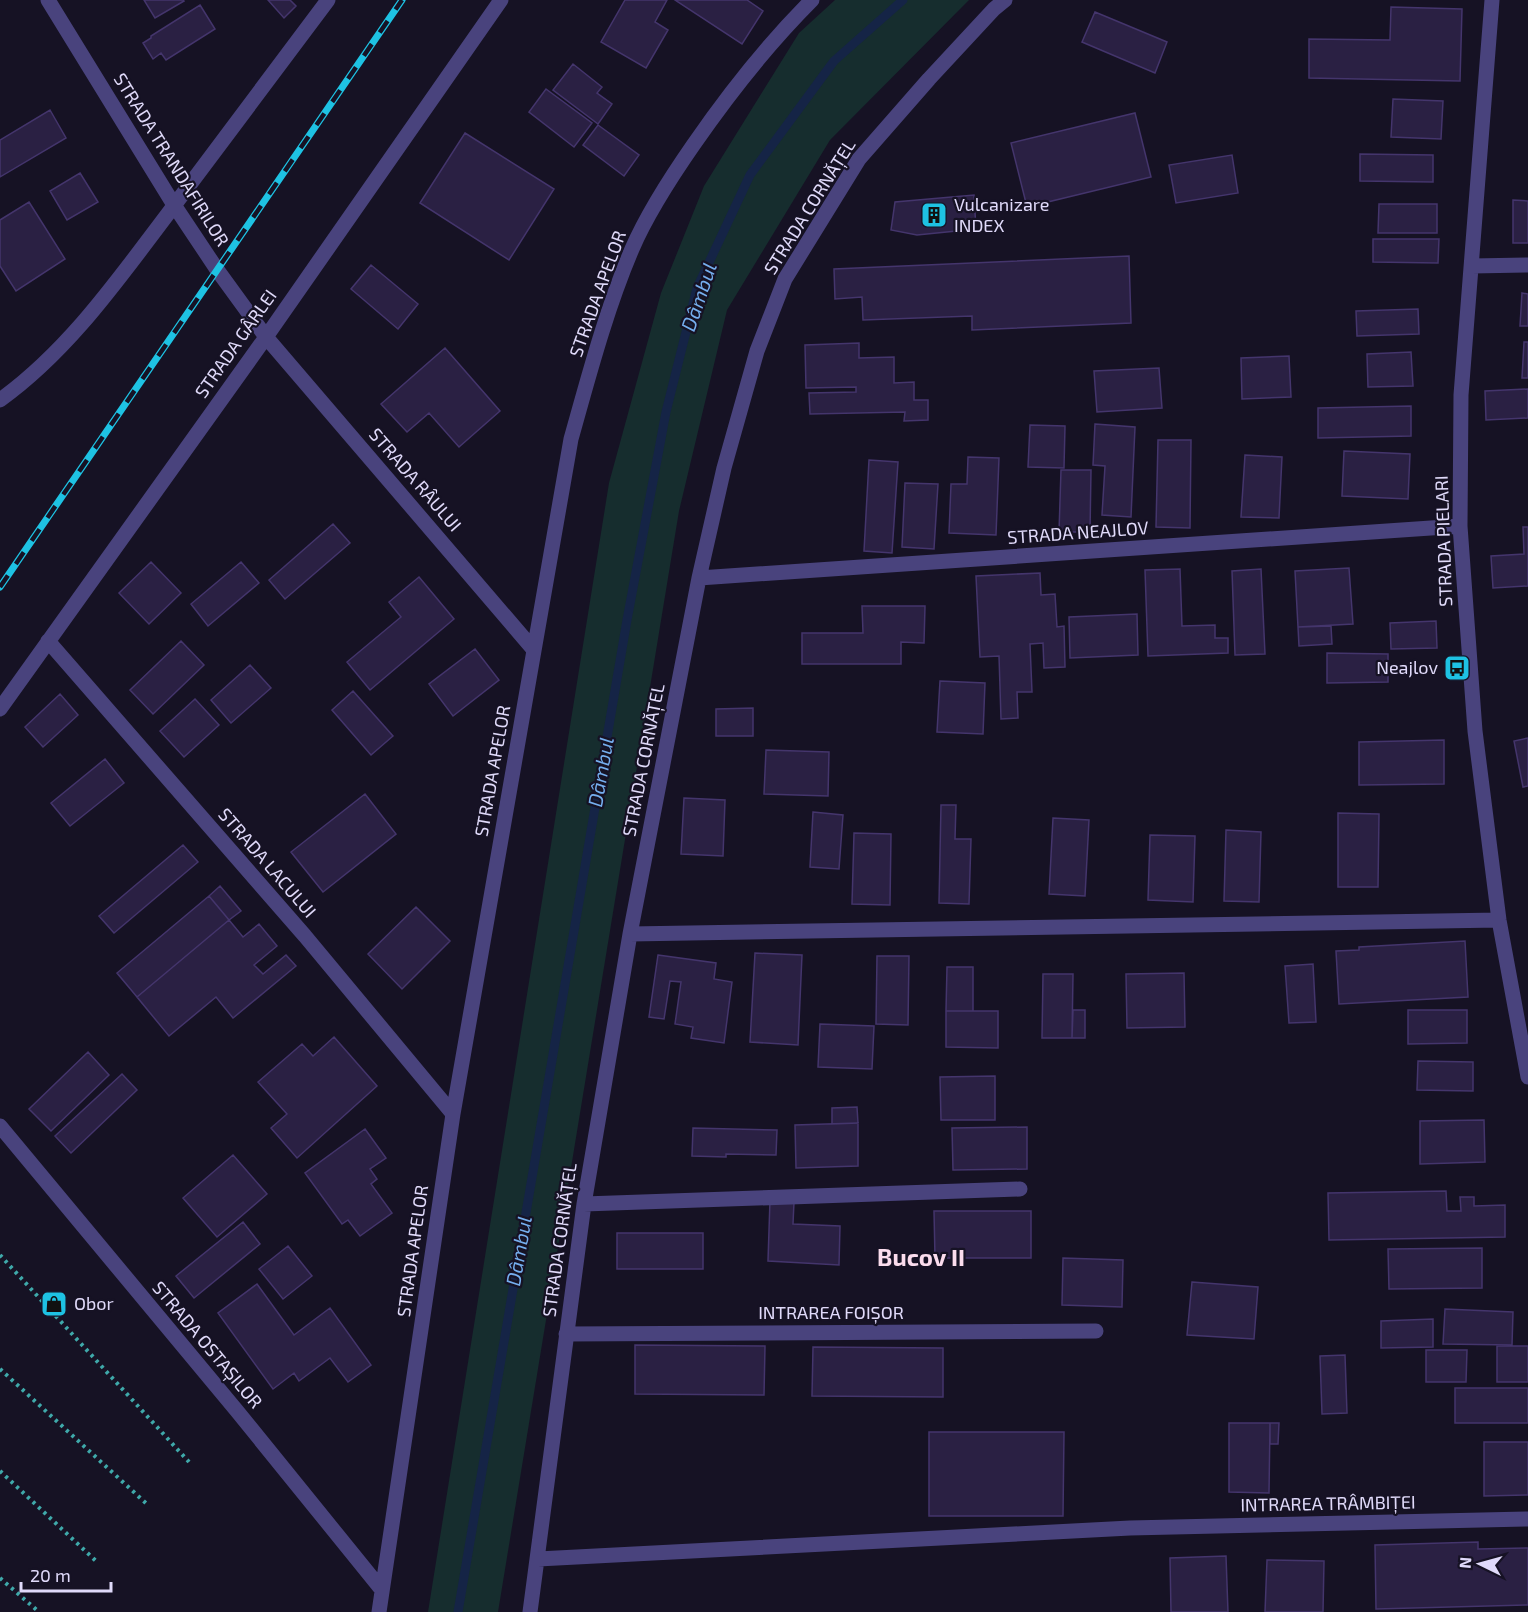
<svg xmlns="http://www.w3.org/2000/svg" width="1528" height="1612" font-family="'Exo 2',sans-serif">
	<rect width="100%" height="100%" fill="#161224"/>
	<path fill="#162d2e" d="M835 0H969L830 140 727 310 679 511 498 1612H428L609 483 661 293 704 186 799 33Z"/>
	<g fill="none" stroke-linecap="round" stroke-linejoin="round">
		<path stroke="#152446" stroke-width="9" d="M458 1612 627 620 666 412 697 288 750 175 834 61 903 0"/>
	</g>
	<path fill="#2a2043" stroke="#44356c" stroke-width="1.5" d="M144 0H183L184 1 155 18Z
		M268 0H290L296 6 284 18Z
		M625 0H667L655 22 668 30 646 68 601 42Z
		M675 0H747L763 11 742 44Z
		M200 5 215 29 166 60 161 53 153 59 143 43 151 38V36Z
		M1391 7 1462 9 1460 81 1309 78V39L1390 40Z
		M1095 12 1167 42 1155 73 1082 42Z
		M573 64 602 87 597 93 612 104 598 124 553 90Z
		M546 89 592 123 574 147 529 112Z
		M1393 99 1443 101 1441 139 1391 137Z
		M50 110 66 138 0 177V140Z
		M1135 113 1151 177 1027 207 1011 143Z
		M598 125 639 155 624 176 583 145Z
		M465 133 554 189 509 260 420 203Z
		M1360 154 1433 155V182L1360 181Z
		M1232 155 1238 193 1176 203 1169 165Z
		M80 173 98 202 67 220 50 191Z
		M974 195 976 229 917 235 891 230 895 202Z
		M1513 200 1528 201V243H1513Z
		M29 202 65 259 16 291 0 266V220Z
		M1379 204H1437V233H1378Z
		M1373 239H1439L1438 263 1373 262Z
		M1129 256 1131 323 972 330V316L863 320 862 297 835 299 834 269Z
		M371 265 418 304 398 329 351 289Z
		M1522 293 1528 294V326H1520Z
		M1418 309 1419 334 1357 336 1356 311Z
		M1524 342H1528V378H1522Z
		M859 343V358L894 357V383L914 382V400H928V420L904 421 905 412 810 414 809 393 856 392V387L806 388 805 345Z
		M445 348 500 411 459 447 429 413 407 432 381 404Z
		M1411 352 1413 386 1368 387 1367 354Z
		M1289 356 1291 397 1242 399 1241 358Z
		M1159 368 1162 408 1097 412 1094 371Z
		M1528 389V418L1486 420 1485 391Z
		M1411 406V436L1318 438V408Z
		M1095 424 1135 427 1131 517 1102 515 1105 466 1093 465Z
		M1030 425 1065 426 1064 468 1028 467Z
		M1158 440H1191L1190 528 1156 527Z
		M1344 451 1410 454 1408 499 1342 496Z
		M1245 455 1282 457 1279 518 1241 517Z
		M968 457 999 458 996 535 949 533 951 484H967Z
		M869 460 898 462 892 553 864 551Z
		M1061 470H1091L1090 532H1059Z
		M905 483 938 484 934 549 902 547Z
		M333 524 350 543 285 599 269 580Z
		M1523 527H1528V586L1493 588 1491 556 1524 554Z
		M151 562 181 593 149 624 119 593Z
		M241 562 259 583 208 626 191 604Z
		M1349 568 1353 624 1298 627 1295 571Z
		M1180 569 1182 626 1215 625V638H1228V653L1148 656 1145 570Z
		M1261 569 1265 654 1235 655 1232 571Z
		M1040 573 1041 595 1055 594 1057 627 1064 626 1065 667 1044 668 1043 643 1030 644 1032 692H1017L1018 718 1001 719 999 656 980 657 976 576Z
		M419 577 454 619 370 690 347 662 401 617 389 602Z
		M862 606H925L924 643 901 642V664H802V633H863Z
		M1137 614 1138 655 1070 658 1069 617Z
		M1436 621 1437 648 1391 649 1390 623Z
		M1331 626 1332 644 1299 646 1298 627Z
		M181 641 204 665 153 714 130 690Z
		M475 649 499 680 453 716 429 684Z
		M1327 653 1388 654V682L1327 683Z
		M250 665 271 688 231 723 211 700Z
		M940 681 985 683 983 734 937 732Z
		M353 691 393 736 371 755 332 710Z
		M60 694 78 715 43 747 25 727Z
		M195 699 219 725 184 757 160 731Z
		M753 708V736H716V709Z
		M1528 738V786L1523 787 1514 741Z
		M1444 740V784L1359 785V742Z
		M766 750 829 752 828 796 764 794Z
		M105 759 124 783 70 826 51 803Z
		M365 794 396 834 323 892 291 852Z
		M684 798 725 800 723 856 681 854Z
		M941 805H956L955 839H971L969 904 939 903Z
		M813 812 843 815 839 869 810 867Z
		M1338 813 1379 814 1378 887H1338Z
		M1053 818 1089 820 1085 896 1049 894Z
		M1226 830 1261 832 1259 902 1224 901Z
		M854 833 891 834 890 905 852 904Z
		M1150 835 1195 836 1193 902 1148 900Z
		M183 845 198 862 114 933 99 916Z
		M220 886 241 911 229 920 209 896Z
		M209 896 229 920 137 997 117 973Z
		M416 907 450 941 402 989 368 954Z
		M229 920 243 937 259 924 277 946 254 965 263 974 286 955 296 966 233 1018 216 997 169 1036 137 997Z
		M1465 941 1468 997 1339 1004 1336 951 1359 950V947Z
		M755 953 802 955 798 1045 750 1042Z
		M658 955 716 963 714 979 732 982 724 1043 691 1038 693 1027 675 1024 681 982 670 981 664 1019 649 1017Z
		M877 956H909L908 1025 876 1024Z
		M1313 964 1316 1022 1289 1023 1285 966Z
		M947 967H973V1011H946Z
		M1184 973 1185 1027 1127 1028 1126 974Z
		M1043 974H1073L1072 1038H1042Z
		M1073 1010H1085V1038H1072Z
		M1408 1010H1467V1043L1408 1044Z
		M946 1011H998V1048L946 1047Z
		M820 1024 874 1026 872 1069 818 1067Z
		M334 1037 377 1086 297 1158 271 1128 287 1114 258 1082 302 1044 313 1056Z
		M88 1052 109 1075 51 1131 29 1109Z
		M1418 1061 1473 1062V1091L1417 1090Z
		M122 1074 137 1090 71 1153 55 1136Z
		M995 1076V1120H941L940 1077Z
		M857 1107 858 1123 832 1124V1108Z
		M1484 1120 1485 1162 1420 1164V1121Z
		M858 1123V1166L796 1168 795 1125Z
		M1027 1127V1169L953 1170 952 1128Z
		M693 1128 777 1130 776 1155 726 1154V1157L692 1156Z
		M365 1129 386 1158 370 1169 377 1179 371 1184 392 1213 360 1236 348 1220 342 1224 305 1173Z
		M233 1155 267 1194 217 1237 183 1198Z
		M1446 1191 1447 1211H1461L1460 1197H1474V1206L1505 1205V1237L1329 1240 1328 1193Z
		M770 1200 794 1202 793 1224 840 1226 839 1265 768 1261Z
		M934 1211H1031V1258H935Z
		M243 1222 260 1244 194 1298 176 1276Z
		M617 1233H703V1269H617Z
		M288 1246 312 1276 283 1299 259 1269Z
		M1482 1248V1288L1389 1289 1388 1249Z
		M1063 1258 1123 1260 1122 1307 1062 1305Z
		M1192 1282 1258 1287 1254 1339 1187 1335Z
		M257 1284 294 1335 330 1308 371 1365 348 1382 330 1358 299 1381 294 1373 273 1389 218 1313Z
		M1445 1309 1513 1312 1512 1345 1443 1344Z
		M1433 1319V1347L1381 1348V1321Z
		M635 1345 765 1346 764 1395 635 1394Z
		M1497 1346H1528V1382H1497Z
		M813 1347 943 1348V1397L812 1396Z
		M1426 1350H1467L1466 1382H1426Z
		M1345 1355 1347 1413 1322 1414 1320 1356Z
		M1455 1388H1528V1423H1455Z
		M1229 1423H1270L1269 1493 1229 1492Z
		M1270 1423H1279L1278 1444H1270Z
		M929 1432H1064L1063 1516H929Z
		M1484 1442H1528V1495L1484 1496Z
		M1478 1542V1549L1528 1548V1605L1376 1609 1375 1545Z
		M1226 1556 1228 1612H1171L1170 1558Z
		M1267 1560 1324 1561 1323 1612H1265Z"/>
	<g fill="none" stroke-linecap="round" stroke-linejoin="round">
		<path stroke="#3fa9aa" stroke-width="4" stroke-dasharray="3 4.5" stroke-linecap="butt" d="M0 1255 189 1462
			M0 1369 149 1506
			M0 1471 96 1561
			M0 1578 39 1612"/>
		<path stroke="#49437d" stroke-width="15" d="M48 0 174 205 218 271 266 337 534 650
			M1492 0 1461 395 1460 526 1475 731 1499 920 1528 1077
			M1472 266 1528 265
			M0 400C68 351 117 281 167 215 221 144 274 72 328 0
			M699 578 1460 526
			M48 641 305 936 453 1114
			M0 709 266 337 501 0
			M630 934 1499 920
			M0 1126 237 1411 382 1590
			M584 1204 1020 1189
			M566 1334 1096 1331
			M538 1559 1130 1528 1528 1519
			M379 1612 453 1114 571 439C589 375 606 310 632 249 648 212 671 177 694 144 730 92 768 44 812 0
			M530 1612 584 1204 630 934 699 578 724 468 757 351 785 279 859 159 929 79 994 9 1005 0"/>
		<g stroke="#1ec2e3" stroke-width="7">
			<path id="rail" d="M0 587 402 0"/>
		</g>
		<use href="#rail" stroke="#161224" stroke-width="4.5" stroke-dasharray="14" stroke-linecap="butt"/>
	</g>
	<defs>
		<g id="building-square" transform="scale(1.35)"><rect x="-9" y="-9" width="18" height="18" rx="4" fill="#1ec2e3" stroke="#161224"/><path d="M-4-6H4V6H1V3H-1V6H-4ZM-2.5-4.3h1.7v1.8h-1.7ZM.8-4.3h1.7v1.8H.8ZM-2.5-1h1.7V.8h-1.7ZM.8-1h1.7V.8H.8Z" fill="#111"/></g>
		<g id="bus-square" transform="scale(1.35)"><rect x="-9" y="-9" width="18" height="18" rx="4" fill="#1ec2e3" stroke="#161224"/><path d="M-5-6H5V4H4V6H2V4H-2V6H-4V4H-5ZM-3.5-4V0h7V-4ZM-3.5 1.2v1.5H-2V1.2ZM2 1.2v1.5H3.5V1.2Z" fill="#111"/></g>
		<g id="shop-square" transform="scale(1.35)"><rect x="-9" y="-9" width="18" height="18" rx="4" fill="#1ec2e3" stroke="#161224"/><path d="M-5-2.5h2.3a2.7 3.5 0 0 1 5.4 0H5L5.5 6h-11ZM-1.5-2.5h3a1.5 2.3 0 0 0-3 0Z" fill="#111"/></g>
	</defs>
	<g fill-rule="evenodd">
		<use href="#building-square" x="934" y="215"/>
		<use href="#bus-square" x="1457" y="668"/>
		<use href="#shop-square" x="54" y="1304"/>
	</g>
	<g text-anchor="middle" stroke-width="4.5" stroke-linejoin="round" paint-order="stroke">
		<g font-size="18" fill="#e0dafa" stroke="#161224">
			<text transform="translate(171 160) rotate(58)" y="6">STRADA TRANDAFIRILOR</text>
			<text transform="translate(810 207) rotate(-58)" y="6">STRADA CORNĂȚEL</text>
			<text transform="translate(598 294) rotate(-70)" y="6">STRADA APELOR</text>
			<text transform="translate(236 344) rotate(-55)" y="6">STRADA GÂRLEI</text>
			<text transform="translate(415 480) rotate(49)" y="6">STRADA RÂULUI</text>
			<text transform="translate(1078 533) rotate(-4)" y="6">STRADA NEAJLOV</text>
			<text transform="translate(1444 541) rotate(-92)" y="6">STRADA PIELARI</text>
			<text transform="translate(644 760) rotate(-79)" y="6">STRADA CORNĂȚEL</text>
			<text transform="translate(493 771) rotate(-80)" y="6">STRADA APELOR</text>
			<text transform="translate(267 863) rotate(49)" y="6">STRADA LACULUI</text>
			<text transform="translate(560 1240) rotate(-82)" y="6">STRADA CORNĂȚEL</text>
			<text transform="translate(413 1251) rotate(-82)" y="6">STRADA APELOR</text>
			<text x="831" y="1319">INTRAREA FOIȘOR</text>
			<text transform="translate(207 1345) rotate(50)" y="6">STRADA OSTAȘILOR</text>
			<text transform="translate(1328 1504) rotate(-1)" y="6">INTRAREA TRÂMBIȚEI</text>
		</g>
		<g font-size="18" fill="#e0dafa" stroke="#161224" text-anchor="start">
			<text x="954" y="211">Vulcanizare<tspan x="954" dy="21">INDEX</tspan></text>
			<text x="1438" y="674" text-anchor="end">Neajlov</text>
			<text x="74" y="1310">Obor</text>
		</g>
		<g font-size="20" font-style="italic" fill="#75aeee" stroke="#161224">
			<text transform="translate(699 297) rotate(-71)" y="7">Dâmbul</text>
			<text transform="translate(601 772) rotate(-80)" y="7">Dâmbul</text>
			<text transform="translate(519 1251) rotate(-80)" y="7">Dâmbul</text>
		</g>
		<g font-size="24" font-weight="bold" fill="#fbdced" stroke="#161224">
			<text x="921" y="1266">Bucov II</text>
		</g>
	</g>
	<g transform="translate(1480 1564) rotate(275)" stroke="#161224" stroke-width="4.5" paint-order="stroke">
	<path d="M0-4.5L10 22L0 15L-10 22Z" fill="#e0dafa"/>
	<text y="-9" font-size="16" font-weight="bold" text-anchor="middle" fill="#e0dafa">N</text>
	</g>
	<path d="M21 1582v9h90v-9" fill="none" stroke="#e0dafa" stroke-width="3"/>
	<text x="30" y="1582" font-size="18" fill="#e0dafa" stroke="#161224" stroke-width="4.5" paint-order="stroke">20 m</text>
</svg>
